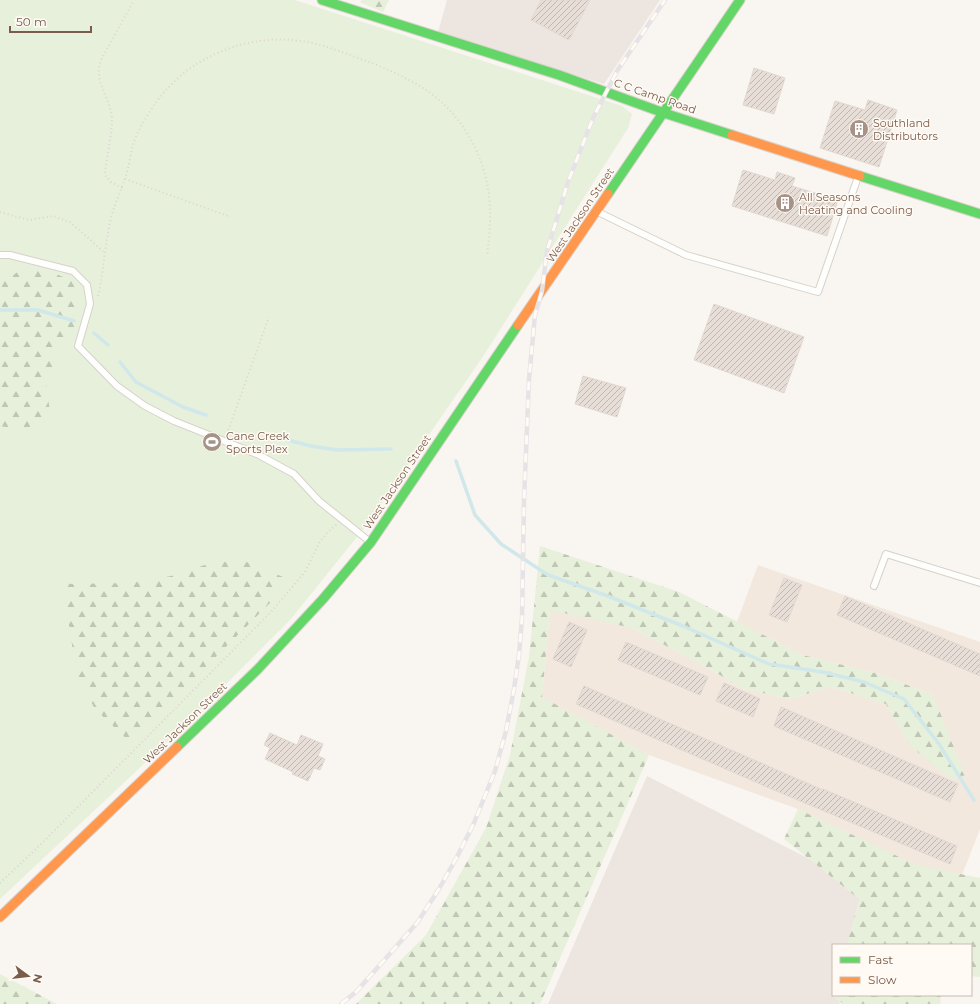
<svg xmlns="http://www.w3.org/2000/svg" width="980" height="1004" font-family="Montserrat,sans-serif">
	<defs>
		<pattern id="forest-firs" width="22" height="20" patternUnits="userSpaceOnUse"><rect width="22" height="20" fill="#e7f0db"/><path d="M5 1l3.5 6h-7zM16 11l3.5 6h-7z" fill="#c0c6b4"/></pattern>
		<pattern id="building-hatch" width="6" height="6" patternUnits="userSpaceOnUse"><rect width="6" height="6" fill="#e6ded7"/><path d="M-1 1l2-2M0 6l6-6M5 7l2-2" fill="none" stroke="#bfb7b1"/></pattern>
	</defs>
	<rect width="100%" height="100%" fill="#f9f5f0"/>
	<path fill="#f2e8de" d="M758 565 980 642V829L962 875 916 866 798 809 649 755 542 698 550 609 632 628 701 664 742 688 789 699 831 687 886 704 910 746 933 695 879 674 803 655 737 622Z"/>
	<path fill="#ede5e0" d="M447 0H660L604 84 438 32Z
		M647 776 884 897 864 945H833V995H843L839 1004H548Z"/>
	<path fill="#e7f0db" d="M0 0H295L622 106 632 114 628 128 482 358 365 527 290 620 179 731 0 899Z"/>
	<path fill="url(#forest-firs)" d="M362 0H389L383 12 360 2Z
		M22 269 52 272 74 282 80 309 71 338 55 356 46 387 51 417 23 430 0 426V284Z
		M540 546 679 592 803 655 879 674 933 695 965 775 952 780 910 746 886 704 831 687 789 699 742 688 701 664 632 628 550 610 542 697 649 755 540 1004H356L426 935 486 828 510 755 529 657Z
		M242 560 288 579 274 599 130 742 95 709 76 674 70 630 61 584 131 583 171 576 208 564Z
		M798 809 916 865 980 878V977L971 976V945H847L859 899 784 839Z
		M0 974 57 1004H0Z
		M835 995H941L940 1004H843L834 997Z"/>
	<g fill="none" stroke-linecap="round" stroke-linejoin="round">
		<path stroke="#d0e8ea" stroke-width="3.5" d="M0 310H38L74 321
			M94 333 108 345
			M120 362 136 382 183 407 206 415
			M276 437 311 446 337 450 391 449
			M456 461 475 515 501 544 548 575 605 595 683 626 769 664 823 672 864 682 904 699 939 744 974 800"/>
	</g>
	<path fill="url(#building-hatch)" stroke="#e2d8d2" d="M541 0H590L569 40 531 20Z
		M754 68 785 78 774 114 743 105Z
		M868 100 897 110 879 167 820 148 835 101 865 110Z
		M743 170 775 180 777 172 795 178 792 186 838 200 827 236 732 206Z
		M714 304 804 337 784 393 694 360Z
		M583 376 626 388 617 417 575 404Z
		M784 578 802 585 787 622 769 615Z
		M845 596 980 654V676L837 615Z
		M569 622 587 630 571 667 553 659Z
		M626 642 708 677 700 695 618 660Z
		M724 683 760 699 753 717 716 701Z
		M584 686 823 790V789L957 846 950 864 767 787 576 704Z
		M781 707 958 784 950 802 774 726Z
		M270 733 297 745 301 735 323 744 318 756 325 759 320 770 314 768 308 781 292 774 293 772 265 759 270 748 264 745Z"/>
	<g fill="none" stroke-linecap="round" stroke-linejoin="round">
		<g stroke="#d7d1cb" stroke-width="8">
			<path id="lane" d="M598 212 686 255 818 292 858 177
				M0 255H10L73 271 87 285 90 304 78 346 117 386 145 406 174 421 259 455 294 474 319 501 369 541
				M874 586 886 554 980 583"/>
		</g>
		<g stroke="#d9d2cb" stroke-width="11">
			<path id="fast" d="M322 0 559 75 664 113 732 135
				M860 176 980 214
				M608 194 740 0
				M177 747 258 669 323 599 371 542 518 325"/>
		</g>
		<g stroke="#d9d2cb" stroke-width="11">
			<path id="slow" d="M732 135 860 176
				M518 325 608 194
				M0 917 177 747"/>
		</g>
		<path stroke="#dcd5d0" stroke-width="2" stroke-dasharray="1 3" stroke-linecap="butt" d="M125 179 228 216
			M122 188 111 182 105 175C106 156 112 138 112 120 112 103 99 89 99 72 98 69 100 64 101 60L134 0
			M0 212 29 220 53 216 70 222 105 253
			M98 296 100 288C104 264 106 238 112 214 117 198 124 184 128 168 130 161 131 152 133 145 138 128 155 102 167 89 199 53 252 34 301 41 324 44 347 54 369 62 410 78 444 95 467 133 492 174 493 210 487 256
			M227 434 269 317
			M0 883 41 844 270 613 305 572 319 543 328 532 337 524"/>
		<use href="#lane" stroke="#fefefd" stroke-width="6"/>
		<use href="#fast" stroke="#63d668" stroke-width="9"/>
		<use href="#slow" stroke="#ff974d" stroke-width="9"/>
		<g stroke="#e6e3e7" stroke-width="4.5">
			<path id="rail" d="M341 1004 356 992 417 923 439 889 458 855 474 823 495 771 506 731 514 689 519 655 522 618 524 501 529 379 535 315 542 291 547 251 568 182 593 118 617 71 665 0"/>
		</g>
		<use href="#rail" stroke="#fffaf3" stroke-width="3" stroke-dasharray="9" stroke-linecap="butt"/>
	</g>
	<defs>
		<g id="building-disc" transform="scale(1)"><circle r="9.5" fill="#a69286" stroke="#fffaf3"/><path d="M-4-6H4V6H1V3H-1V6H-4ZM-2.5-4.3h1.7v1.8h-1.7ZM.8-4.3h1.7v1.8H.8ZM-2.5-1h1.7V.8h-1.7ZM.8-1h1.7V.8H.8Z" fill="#fff"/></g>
		<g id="stadium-disc" transform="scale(1)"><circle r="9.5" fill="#a69286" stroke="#fffaf3"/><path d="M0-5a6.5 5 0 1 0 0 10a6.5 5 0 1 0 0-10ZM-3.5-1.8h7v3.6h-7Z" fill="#fff"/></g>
	</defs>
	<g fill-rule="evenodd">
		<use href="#building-disc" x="859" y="129"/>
		<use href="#building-disc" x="785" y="203"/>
		<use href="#stadium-disc" x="212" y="442"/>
	</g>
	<g text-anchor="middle" stroke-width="3" stroke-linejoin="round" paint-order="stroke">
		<g font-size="11" fill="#7a5c4d" stroke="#fffaf3">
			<text transform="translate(655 96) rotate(19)" y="4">C C Camp Road</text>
			<text transform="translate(580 215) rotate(-56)" y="4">West Jackson Street</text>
			<text transform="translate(397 482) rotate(-56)" y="4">West Jackson Street</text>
			<text transform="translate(185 723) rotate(-44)" y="4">West Jackson Street</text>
		</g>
		<g font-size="11" fill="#7a5c4d" stroke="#fffaf3" text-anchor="start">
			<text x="873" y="127">Southland<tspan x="873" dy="13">Distributors</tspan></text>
			<text x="799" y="201">All Seasons<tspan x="799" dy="13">Heating and Cooling</tspan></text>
			<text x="226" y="440">Cane Creek<tspan x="226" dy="13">Sports Plex</tspan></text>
		</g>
	</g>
	<rect x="832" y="944" width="140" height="52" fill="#fffaf3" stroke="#cabbb1"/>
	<rect x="840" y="957" width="20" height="6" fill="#63d668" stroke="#cabbb1"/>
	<text x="868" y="964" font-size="12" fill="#7a5c4d">Fast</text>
	<rect x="840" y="977" width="20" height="6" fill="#ff974d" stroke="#cabbb1"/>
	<text x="868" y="984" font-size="12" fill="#7a5c4d">Slow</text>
	<g transform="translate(28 976) rotate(105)" stroke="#fffaf3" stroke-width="3" paint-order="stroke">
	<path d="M0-3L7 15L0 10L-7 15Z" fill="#7a5c4d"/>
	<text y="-6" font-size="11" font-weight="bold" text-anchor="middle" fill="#7a5c4d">N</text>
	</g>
	<path d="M10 26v6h81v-6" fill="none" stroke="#7a5c4d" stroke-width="2"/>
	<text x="16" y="26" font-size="12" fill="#7a5c4d" stroke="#fffaf3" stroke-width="3" paint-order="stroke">50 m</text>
</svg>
